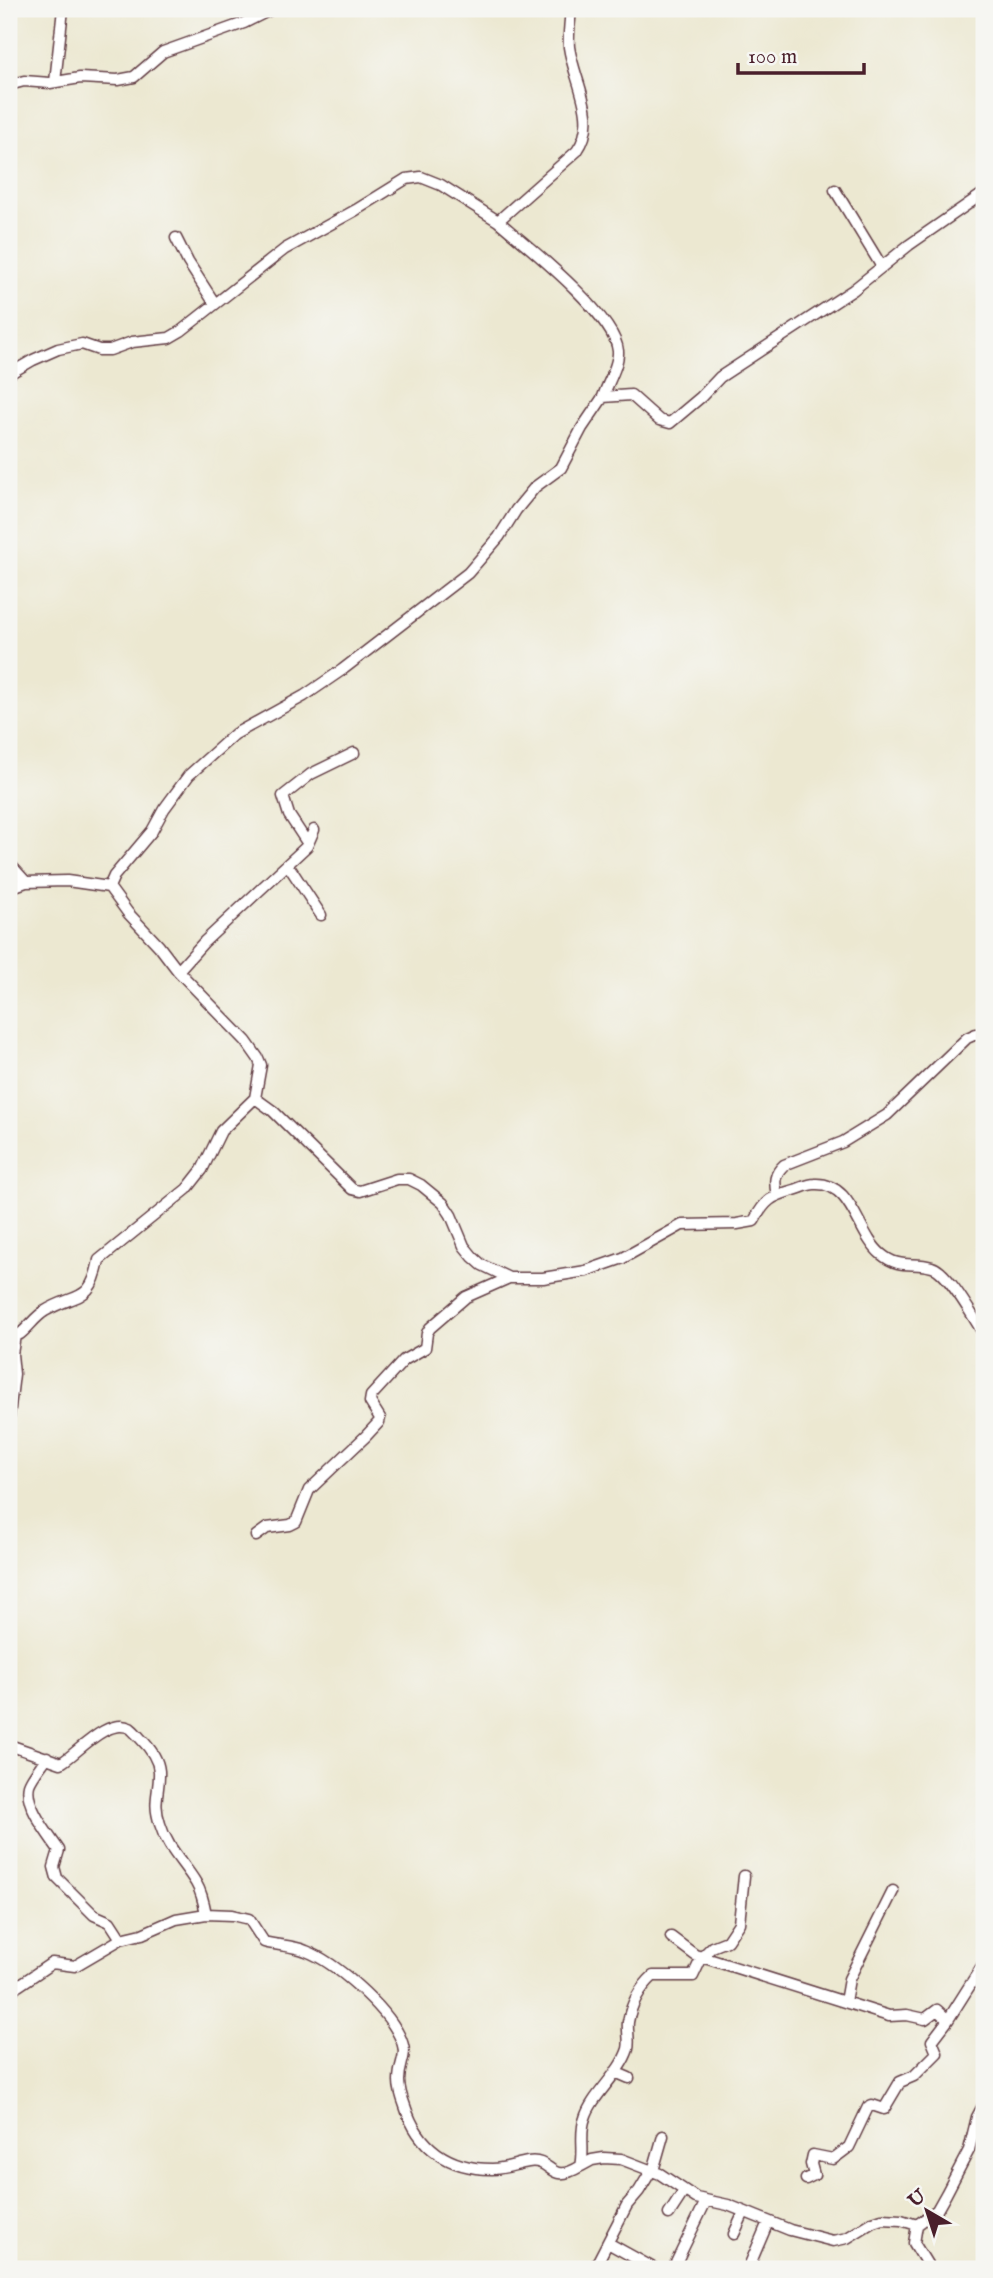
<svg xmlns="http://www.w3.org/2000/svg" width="993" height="2278" font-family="'IM FELL English',serif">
	<rect width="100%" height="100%" fill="#f6f6f2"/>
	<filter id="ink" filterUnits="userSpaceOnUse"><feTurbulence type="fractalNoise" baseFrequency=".0143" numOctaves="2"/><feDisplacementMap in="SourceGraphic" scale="14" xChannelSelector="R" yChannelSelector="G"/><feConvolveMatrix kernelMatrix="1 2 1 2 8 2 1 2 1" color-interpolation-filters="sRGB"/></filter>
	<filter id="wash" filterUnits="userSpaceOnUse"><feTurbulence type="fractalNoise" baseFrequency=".00686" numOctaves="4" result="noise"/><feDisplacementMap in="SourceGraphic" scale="28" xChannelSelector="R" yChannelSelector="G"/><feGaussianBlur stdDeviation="1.57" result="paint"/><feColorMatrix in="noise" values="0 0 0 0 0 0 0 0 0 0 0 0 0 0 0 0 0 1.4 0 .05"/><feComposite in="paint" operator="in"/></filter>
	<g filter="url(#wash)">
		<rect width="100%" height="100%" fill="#ece8d1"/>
	</g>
	<g filter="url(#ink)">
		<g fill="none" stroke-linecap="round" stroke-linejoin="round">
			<g stroke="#623d44" stroke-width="13">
				<path id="minor" d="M55 82 63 9
					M9 85 24 81 50 83 80 78 118 80 134 77 163 52 244 23 272 9
					M835 190 882 267
					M498 221C526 245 615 315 618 351 619 365 607 384 603 397
					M176 238 188 262 215 304
					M9 374 33 360 58 349 82 344 99 350H110L132 342 169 338 181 331 285 249 356 210 406 179 421 177 441 185 498 221 577 151C600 119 574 82 569 47 568 35 570 21 571 9
					M308 844 289 815 283 796 311 774 354 753
					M9 863 26 882 67 881 109 887 128 913 159 946 178 971 246 1041 258 1058 261 1065 255 1098 273 1111 352 1189 360 1191 397 1179H409L421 1185 443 1203 451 1215 464 1246 473 1257 482 1265 509 1278H543L586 1271 623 1258 682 1225 737 1224 754 1221C765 1200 772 1196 794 1190 801 1188 808 1184 815 1184 853 1182 857 1234 881 1254 900 1270 913 1261 932 1267 948 1271 974 1319 984 1334
					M288 865 321 915
					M109 887 114 876 152 831 164 809 189 775 235 734 304 696 342 670 468 573 499 537 516 510 535 487 561 468 582 428 603 397 631 395 659 420 670 423 701 397 720 377 853 290 909 245 984 193
					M9 888 26 882
					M178 971 204 942 307 846 314 830
					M777 1195C774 1182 774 1174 784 1165L843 1142 887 1115 967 1038 976 1034 984 1035
					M9 1325 15 1335 12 1354 14 1374 9 1416
					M15 1335 20 1334C29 1327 36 1316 45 1311 77 1292 91 1304 99 1260L187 1189 202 1170 221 1131 255 1098
					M256 1536 267 1528 290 1525 296 1522 309 1490 366 1436 379 1422 380 1418 370 1402 371 1396 404 1360 425 1348 427 1333 430 1328 466 1297 509 1278
					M9 1745 61 1763C78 1753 107 1717 130 1728 134 1731 138 1736 141 1739 150 1748 158 1759 159 1771 160 1792 152 1801 160 1824 167 1848 184 1863 196 1883 202 1893 204 1903 206 1914
					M47 1757C42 1765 32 1776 29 1785 24 1805 48 1834 59 1850L54 1867 57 1878 94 1915 110 1922 121 1939
					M671 1937 695 1955 702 1957 712 1947 727 1941 739 1923 744 1876
					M9 1992 52 1963 75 1966 121 1939 142 1934 176 1919 206 1914 232 1915 249 1919 264 1942C278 1946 292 1945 306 1951 335 1962 385 2006 399 2035 410 2057 399 2059 399 2081 399 2089 402 2098 405 2106 418 2148 449 2169 492 2169 505 2169 516 2164 528 2162 554 2158 548 2186 581 2166 585 2150 579 2133 585 2118 592 2095 620 2074 628 2049 630 2041 627 2031 628 2022 631 2005 640 1988 653 1976H693L702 1957 889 2016 907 2015 925 2019 937 2010 948 2020 984 1963
					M845 2002 849 1979 893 1891
					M615 2072 629 2078
					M581 2166 592 2160 604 2158 621 2159 660 2174 696 2198 728 2205 790 2230 833 2241 847 2238 873 2222 882 2219 901 2220 917 2225
					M653 2171 663 2136
					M806 2179 814 2175 811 2164 813 2155 833 2159 849 2147 868 2107 872 2105 884 2109 900 2082 914 2076 937 2053 932 2041 948 2020
					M669 2214 684 2191
					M734 2234 744 2212
					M608 2243 655 2269
					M594 2269 627 2205 639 2191 651 2171
					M673 2269 706 2201
					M748 2269 768 2222
					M930 2269 914 2243 917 2225 937 2210 946 2194 969 2150 977 2117 984 2104"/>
			</g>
			<use href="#minor" stroke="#fff" stroke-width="10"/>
		</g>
	</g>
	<rect width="993" height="2278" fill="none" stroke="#f6f6f2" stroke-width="35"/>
	<g transform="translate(927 2211) rotate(321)" stroke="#f6f6f2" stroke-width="5" paint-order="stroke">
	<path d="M0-5L12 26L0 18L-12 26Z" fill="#4a1f2b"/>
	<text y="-10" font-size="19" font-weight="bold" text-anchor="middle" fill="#4a1f2b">U</text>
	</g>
	<path d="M738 63v10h126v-10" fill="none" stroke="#4a1f2b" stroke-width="3.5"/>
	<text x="748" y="63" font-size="21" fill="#4a1f2b" stroke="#f6f6f2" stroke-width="5" paint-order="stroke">100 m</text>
</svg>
